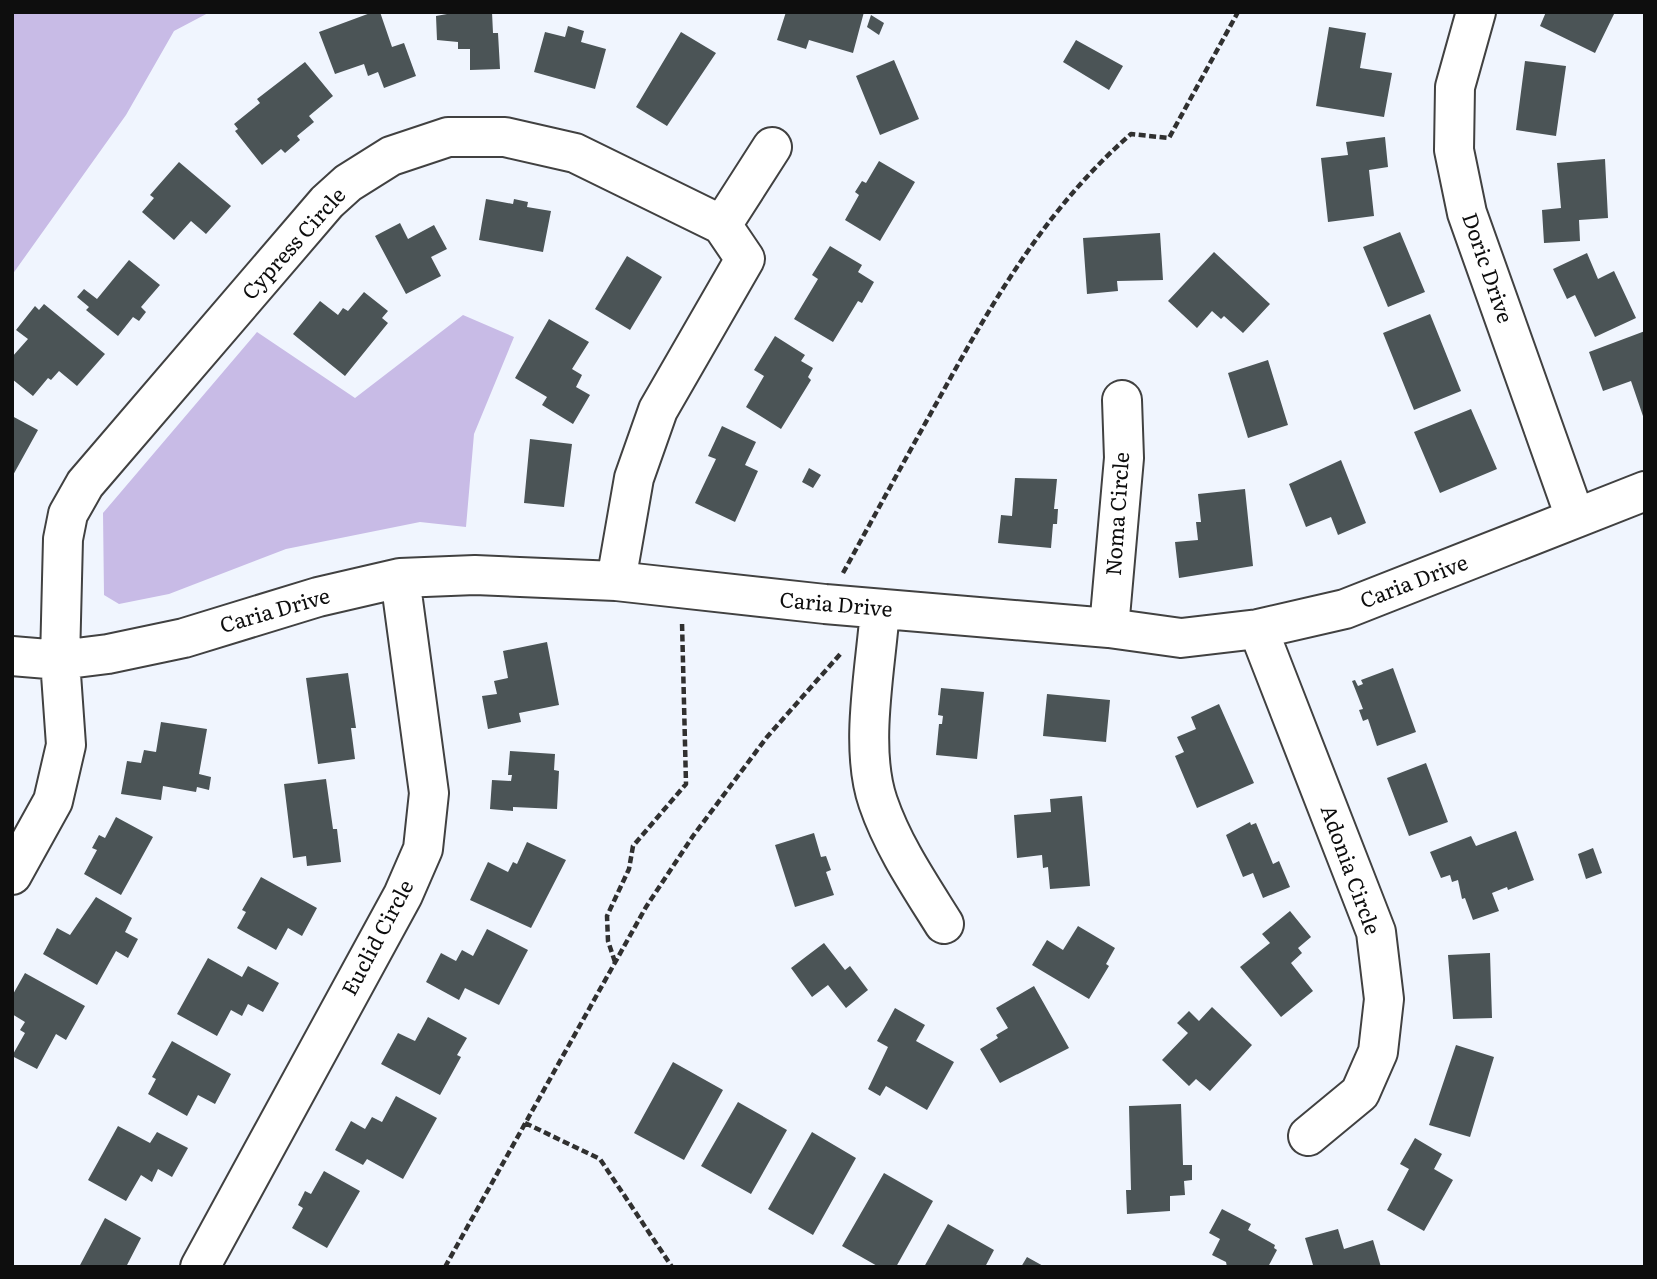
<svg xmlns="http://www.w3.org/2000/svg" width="1657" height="1279" font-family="Literata,serif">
	<rect width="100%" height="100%" fill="#f0f5fe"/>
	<path fill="#c8bbe6" d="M12 12H210L174 31 126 115 12 275Z
		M463 315 514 337 474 434 466 527 420 522 286 549 169 594 119 604 104 595 103 513 257 332 355 398Z"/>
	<path fill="#4b5456" d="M373 12H380L392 47 404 43 416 76 384 88 378 72 368 76 364 64 335 74 319 32Z
		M458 12H492L493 33H498L500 69 470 70V49H458V42L437 40 436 16Z
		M786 12 803 14 864 12 853 53 809 40 806 49 777 40Z
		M1546 12H1615L1595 53 1540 26Z
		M871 15 884 23 879 35 867 27Z
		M568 26 584 31 581 42 606 49 595 89 534 72 545 32 565 37Z
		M1329 27 1366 33 1360 68 1392 73 1384 117 1316 106Z
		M681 32 716 53 667 126 636 107Z
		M1076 40 1123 66 1109 90 1063 62Z
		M894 60 919 119 880 135 856 76Z
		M1525 61 1566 66 1556 136 1516 130Z
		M305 62 333 96 309 116 314 122 297 136 300 140 285 153 281 149 262 165 235 131 238 129 234 124 260 103 257 99Z
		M1385 137 1388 167 1369 170 1374 216 1328 222 1321 158 1348 155 1346 142Z
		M1605 159 1608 218 1579 220 1580 241 1544 243 1542 210 1561 208 1557 163Z
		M879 161 915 182 880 241 845 220 859 195 855 192 862 181 866 183Z
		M179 162 231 206 206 234 191 221 174 240 142 212 154 198 150 195Z
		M486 199 513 204 514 199 528 202 527 207 551 211 543 252 479 240Z
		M400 223 408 239 434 225 447 249 431 257 441 276 406 294 375 236Z
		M1400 232 1425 292 1388 307 1363 247Z
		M1160 233 1163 280 1117 281 1118 291 1087 294 1083 238Z
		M830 246 862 265 858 272 874 282 862 303 858 301 833 342 794 319 818 279 812 275Z
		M1214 252 1270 304 1243 333 1224 316 1221 319 1212 311 1197 328 1168 301Z
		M1587 253 1598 279 1614 271 1636 318 1595 337 1575 295 1567 299 1553 269Z
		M627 256 662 277 630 330 595 309Z
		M129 260 160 285 141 307 146 312 139 321 133 317 118 336 86 310 89 307 77 297 84 289 97 299Z
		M364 292 388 311 382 318 388 323 345 376 293 334 320 301 338 315 343 308 348 311Z
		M44 304 105 354 77 386 59 371 51 380 48 378 33 396 12 379V357L28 339 16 330 35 306 39 310Z
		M1430 314 1461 391 1414 410 1383 333Z
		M549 319 589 342 572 369 582 375 576 387 590 395 573 424 542 405 547 397 515 378Z
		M1645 331V419H1644L1631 381 1603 391 1589 352Z
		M775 336 805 355 801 361 813 368 808 377 811 380 781 429 746 407 764 376 754 370Z
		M1268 360 1288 425 1248 438 1228 373Z
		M1471 409 1497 469 1440 493 1414 432Z
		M12 416 38 430 12 477Z
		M722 426 756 442 745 465 758 471 735 522 695 503 716 459 708 456Z
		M530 439 572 444 564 507 524 503Z
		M1341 460 1366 523 1338 535 1331 517 1306 527 1289 484Z
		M809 468 821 475 813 488 802 482Z
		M1015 478 1057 479 1054 509H1058L1057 524H1053L1051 548 998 543 1001 515 1012 516Z
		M1245 489 1253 566 1179 578 1175 542 1198 540 1196 522H1201L1198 494Z
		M547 642 559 705 519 713 521 722 488 729 482 696 497 694 494 681 508 678 503 651Z
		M1393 668 1416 732 1377 746 1368 719 1363 721 1359 710 1363 709 1352 681 1355 680 1358 686 1363 684 1361 680Z
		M348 673 356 728H351L355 759 318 764 306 678Z
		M941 688 984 692 977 759 936 755 939 724H942L943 716 938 715Z
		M1047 694 1110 700 1106 742 1043 736Z
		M1219 704 1254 783 1197 808 1175 756 1184 752 1177 737 1196 729 1191 717Z
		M161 722 207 729 199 774 211 777 209 790 197 787 196 792 163 786 161 800 121 794 127 761 141 763 144 750 156 752Z
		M510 751 555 754 554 770 559 771 557 809 513 807V811L490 809 492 780 511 781 512 775H508Z
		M1426 763 1448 822 1409 836 1387 778Z
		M326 779 333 829H337L341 862 307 866 306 856 293 858 284 784Z
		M1082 796 1090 886 1050 889 1048 867 1043 868 1042 855 1017 858 1014 815 1051 812 1050 799Z
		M116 817 153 837 121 895 84 874 97 850 92 848 99 835 105 838Z
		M1250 822 1251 825 1256 823 1273 864 1279 861 1290 887 1263 898 1253 873 1243 877 1226 835Z
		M1516 831 1534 880 1508 890 1507 887 1492 893 1499 911 1473 920 1465 898 1462 899 1458 880 1452 882 1450 875 1441 878 1430 852 1471 836 1476 846Z
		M814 833 821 857 826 856 831 870 826 872 834 895 795 907 775 845Z
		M527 842 566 860 531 928 470 900 488 862 508 872 513 862 517 864Z
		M1593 848 1602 873 1586 879 1578 854Z
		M261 877 317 908 302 936 288 928 276 950 237 928 246 912 242 910Z
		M96 897 132 918 125 932 138 939 128 958 116 951 97 985 43 954 57 928 70 935Z
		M1290 911 1311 937 1298 948 1302 953 1291 963 1313 991 1281 1017 1240 967 1270 943 1262 934Z
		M1078 926 1115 948 1106 964 1109 966 1089 999 1032 965 1047 940 1063 950Z
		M487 929 528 950 499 1005 465 988 459 1000 426 982 441 953 456 961 462 950 473 956Z
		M824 943 845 970 850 966 868 990 846 1008 828 985 812 997 791 968Z
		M1490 953 1492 1018 1453 1019 1448 955Z
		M208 958 242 977 248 966 279 983 263 1012 248 1004 242 1016 231 1010 217 1036 177 1014Z
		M25 973 85 1006 66 1040 56 1034 37 1069 12 1056 25 1033 20 1030 25 1022 12 1014V996Z
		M1034 986 1069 1048 1000 1083 980 1049 998 1038 996 1035 1008 1028 996 1008Z
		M1212 1007 1252 1045 1210 1091 1196 1079 1189 1086 1162 1060 1188 1033 1177 1023 1189 1011 1199 1021Z
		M895 1008 925 1025 916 1041 954 1062 927 1110 886 1086 880 1096 868 1089 888 1047 877 1041Z
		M428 1017 467 1038 457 1055 461 1057 440 1095 381 1064 398 1033 415 1041Z
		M172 1041 231 1074 215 1104 198 1095 187 1116 148 1094 156 1079 152 1077Z
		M1456 1045 1494 1057 1470 1137 1429 1125Z
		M673 1062 723 1090 684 1160 634 1133Z
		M396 1096 437 1118 403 1179 367 1159 363 1165 335 1150 351 1121 365 1129 372 1117 382 1122Z
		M738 1102 787 1130 751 1194 701 1166Z
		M1181 1104 1183 1165H1192V1180L1184 1181 1185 1195 1170 1196V1211L1127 1214 1126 1190H1131L1129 1106Z
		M118 1126 150 1143 157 1132 188 1148 172 1177 158 1169 152 1182 141 1175 126 1201 88 1180Z
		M812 1132 856 1158 813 1235 768 1209Z
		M1415 1138 1442 1154 1434 1169 1453 1180 1424 1231 1387 1210 1409 1169 1400 1164Z
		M324 1171 360 1191 327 1248 292 1228 303 1208 298 1205 305 1191 311 1194Z
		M884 1173 933 1201 896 1267H879L842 1246Z
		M1222 1209 1251 1224 1248 1230 1275 1245 1274 1248 1277 1250 1268 1267H1227L1226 1262 1212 1255 1220 1239 1209 1233Z
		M105 1218 141 1238 126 1267H79Z
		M948 1224 994 1250 985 1267H924Z
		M1338 1229 1344 1249 1373 1240 1381 1267 1313 1265 1305 1238Z
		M1027 1257 1045 1267H1021Z"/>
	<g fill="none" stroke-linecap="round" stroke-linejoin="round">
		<g stroke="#414141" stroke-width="42">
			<path id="minor" d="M1476 12 1455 87 1454 150 1467 213 1575 517
				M722 225 772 147
				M880 609C876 667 859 747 878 802 893 846 919 884 944 924
				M1109 628 1124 458 1122 400
				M1258 629 1376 932 1384 999 1378 1052 1360 1093 1308 1136
				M12 656 60 660 108 654 184 638 318 597 400 578 475 575 616 581 825 604 1109 628 1181 638 1258 629 1345 609 1645 491
				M12 875 53 801 66 745 60 660 63 539 68 514 85 484 327 202 348 183 391 156 448 137H505L575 153 722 225 745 259 658 410 634 478 616 581
				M200 1267 403 895 423 849 429 793 400 578"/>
		</g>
		<path stroke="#303030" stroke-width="4.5" stroke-dasharray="7 3.5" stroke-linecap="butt" d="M843 573C876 513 908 454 941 395 994 299 1048 206 1131 134L1169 138 1238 12
			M615 962 608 941 607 916 629 869 633 846 686 784 682 622
			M525 1123 600 1159 672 1267
			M445 1267 646 907 693 836 767 737 842 652"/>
		<use href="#minor" stroke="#fff" stroke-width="38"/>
	</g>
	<g text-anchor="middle" stroke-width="7" stroke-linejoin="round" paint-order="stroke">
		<g font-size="21" fill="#0e0e0e" stroke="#fff">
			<text transform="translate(294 244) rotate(-48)" y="7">Cypress Circle</text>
			<text transform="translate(1487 268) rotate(71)" y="7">Doric Drive</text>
			<text transform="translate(1118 514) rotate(-86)" y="7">Noma Circle</text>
			<text transform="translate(1414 582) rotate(-21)" y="7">Caria Drive</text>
			<text transform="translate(836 605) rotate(5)" y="7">Caria Drive</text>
			<text transform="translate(275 611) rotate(-16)" y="7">Caria Drive</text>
			<text transform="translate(1350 870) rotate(70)" y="7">Adonia Circle</text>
			<text transform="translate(378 938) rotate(-62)" y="7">Euclid Circle</text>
		</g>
	</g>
	<rect width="1657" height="1279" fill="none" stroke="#0e0e0e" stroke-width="28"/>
</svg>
